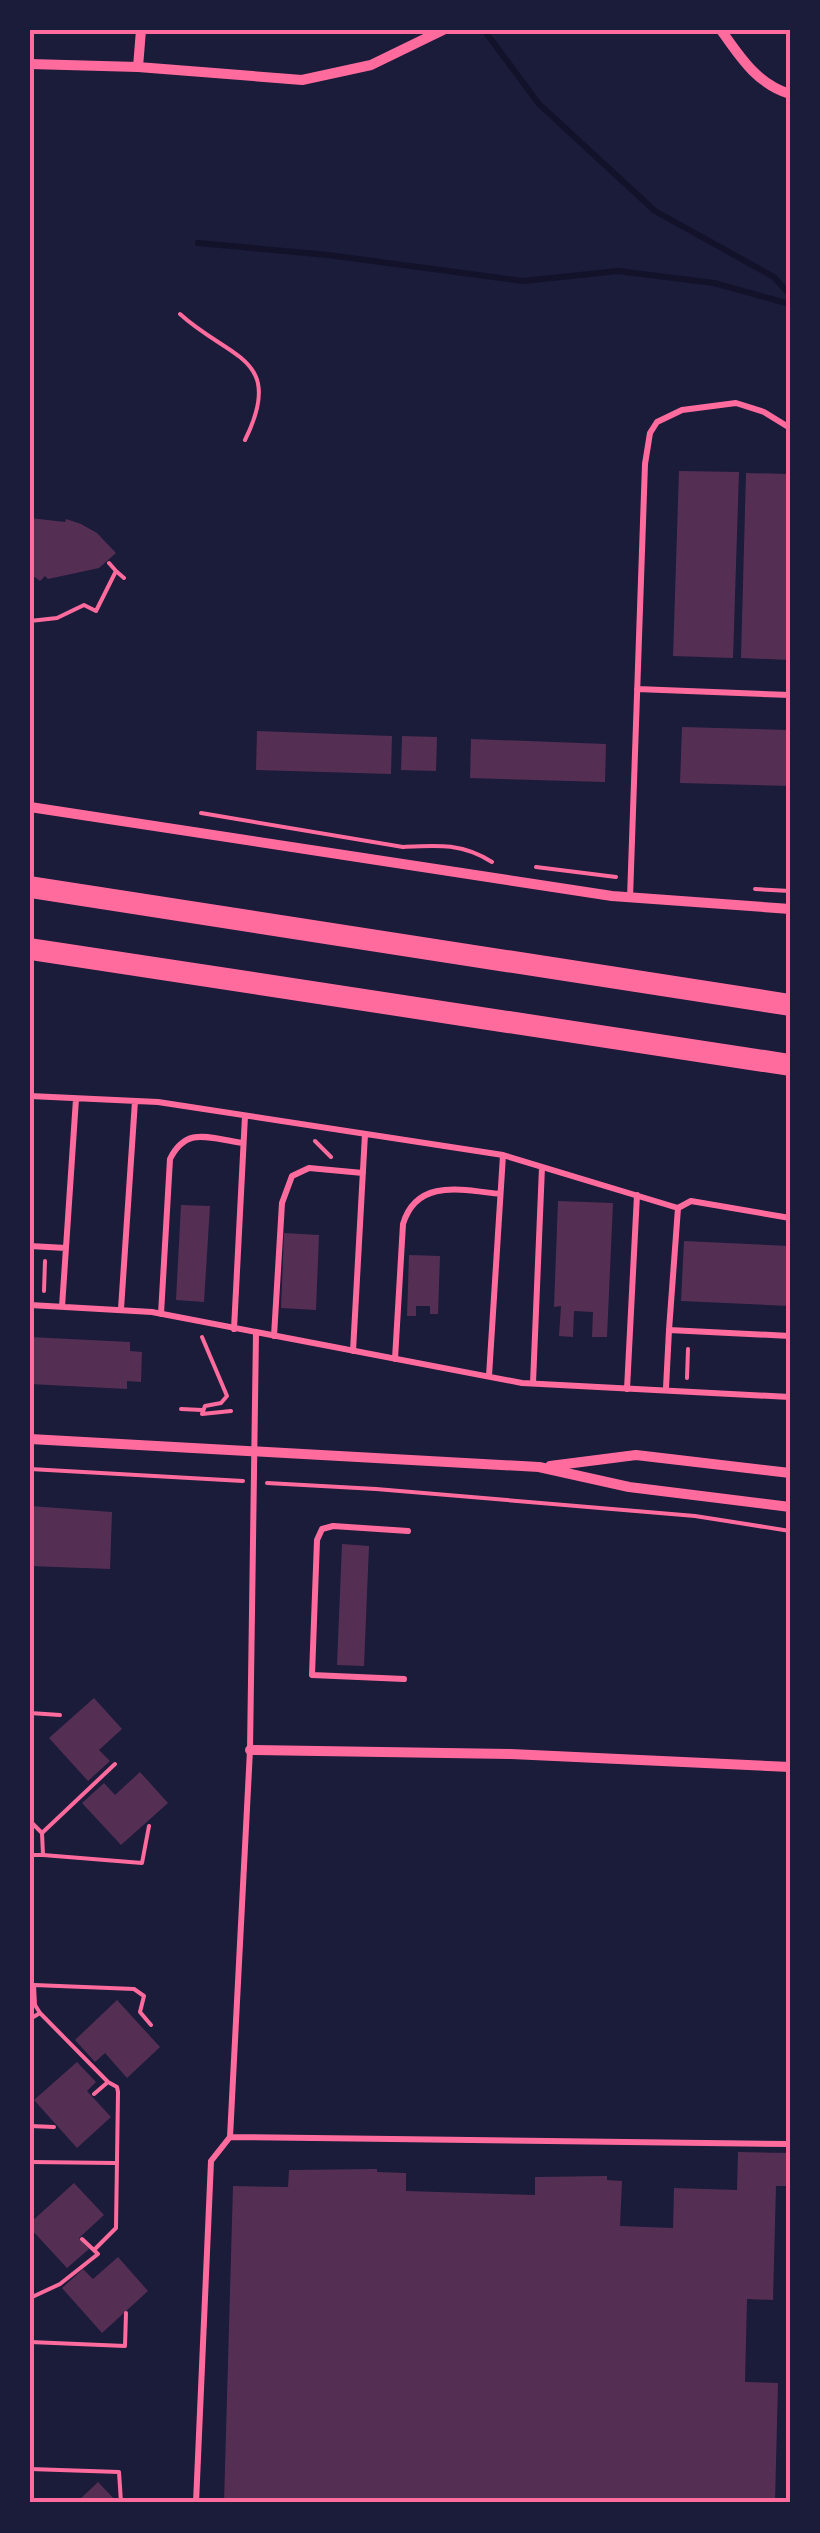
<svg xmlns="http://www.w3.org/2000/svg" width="820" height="2533" font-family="'DM Sans',sans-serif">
	<rect width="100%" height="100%" fill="#1b1b3a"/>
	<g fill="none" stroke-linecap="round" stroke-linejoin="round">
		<path stroke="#12122b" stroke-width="6" d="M487 34 539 104 655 211 774 277 790 295
			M198 243 328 255 523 281 618 271 714 283 790 304"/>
	</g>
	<path fill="#542f53" d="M679 471 739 472 733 658 673 656Z
		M746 473 790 474V660L741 658Z
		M30 518 65 522 66 519 81 524 97 533 116 553 99 568 48 579 45 576 40 581 35 577 30 580Z
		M682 727 790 730V786L680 783Z
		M257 731 392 736 391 774 256 770Z
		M402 736 437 737 436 771 401 770Z
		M471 739 606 744 605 782 470 778Z
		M558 1201 613 1203 607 1337H592L593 1312 574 1311 573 1337 559 1336 561 1306 554 1307Z
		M181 1205 210 1206 204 1302 176 1300Z
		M284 1233 319 1235 316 1310 281 1308Z
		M684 1241 790 1246V1306L681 1301Z
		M409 1255 440 1256 438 1314H430V1306H416V1316H407Z
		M30 1337 130 1342V1351L142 1352 141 1382 127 1381V1389L30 1384Z
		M30 1506 112 1512 110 1569 30 1566Z
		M342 1544 369 1546 364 1666 337 1665Z
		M94 1698 122 1729 99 1750 110 1761 88 1781 49 1738Z
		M140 1772 168 1803 121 1845 82 1803 104 1783 115 1795Z
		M117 2000 160 2047 127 2078 105 2053 95 2062 75 2040Z
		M77 2062 96 2082 87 2091 111 2117 77 2148 34 2100Z
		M738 2152 790 2153V2186H776L773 2300 747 2299 745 2382 778 2383 775 2503H224L233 2186 288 2187 289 2170 377 2169V2172L406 2173V2191L535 2195V2177L607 2176V2180L622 2181 620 2226 673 2228 674 2188 737 2190Z
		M74 2183 104 2215 79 2238 89 2249 67 2268 30 2228V2223Z
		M118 2257 148 2291 102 2333 62 2288 83 2269 93 2279Z
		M98 2482 118 2503H76Z"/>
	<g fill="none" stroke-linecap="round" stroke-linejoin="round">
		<path stroke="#ff6b9d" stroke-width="4" d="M180 314C229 359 286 357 245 440
			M116 571 124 578
			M30 621 57 618 84 605 96 611 116 571 109 563
			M201 813 403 847C438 845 462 843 492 862
			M536 867 616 877
			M755 889 790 891
			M315 1141 331 1157
			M44 1291 45 1261
			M202 1337 227 1396 221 1403 205 1406 202 1414 231 1411
			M687 1378 688 1349
			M181 1409 202 1410
			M30 1469 243 1481
			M267 1483 376 1489 695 1516 790 1531
			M30 1713 60 1715
			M30 1821 42 1833 43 1855 142 1863 149 1826
			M42 1833 115 1764
			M30 1855H43
			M40 2013 108 2082 94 2094
			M30 2019 40 2013 35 2005 34 1985 134 1989 144 1996 140 2012 151 2025
			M30 2126 54 2127
			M30 2162 115 2163
			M94 2250 116 2228 118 2092 117 2087 108 2082
			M30 2298 60 2284 98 2254 82 2239
			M30 2342 125 2346 126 2313
			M30 2469 119 2472 121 2502"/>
		<path stroke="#ff6b9d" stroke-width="6" d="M637 689 790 695
			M630 898 645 464 650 433 657 422 682 410 736 403 764 412 790 428
			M30 1096 158 1102 503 1155 678 1208
			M30 1246 66 1248
			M30 1305 152 1312 522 1383 790 1397
			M62 1307 76 1099
			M121 1309 135 1101
			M161 1314 170 1159C187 1125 210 1139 243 1143
			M234 1329 245 1116
			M669 1330 678 1208 691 1201 790 1218
			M274 1336 282 1203 292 1176 309 1168 363 1173
			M353 1351 365 1134
			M395 1359 403 1224C417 1178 462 1190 500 1194
			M489 1376 503 1155
			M533 1383 542 1167
			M666 1388 669 1330 790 1336
			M627 1389 637 1195
			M404 1679 312 1675 317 1540 322 1529 333 1526 408 1531
			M230 2137 790 2144
			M196 2503 211 2161 230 2137 250 1750 256 1333"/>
		<path stroke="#ff6b9d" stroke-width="10" d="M721 30C740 57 757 84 790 94
			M30 64 138 67 302 80 371 65 443 30
			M138 67 141 30
			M30 807 612 896 790 909
			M30 1439 539 1467 629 1487 790 1507
			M550 1466 636 1455 790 1473
			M250 1750 511 1754 790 1767"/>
		<path stroke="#ff6b9d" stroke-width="22" d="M30 887 790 1005
			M30 949 790 1065"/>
	</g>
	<rect width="820" height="2533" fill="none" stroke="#1b1b3a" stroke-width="65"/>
	<rect x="32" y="32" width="756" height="2468" fill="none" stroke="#ff6b9d" stroke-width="4"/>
</svg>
